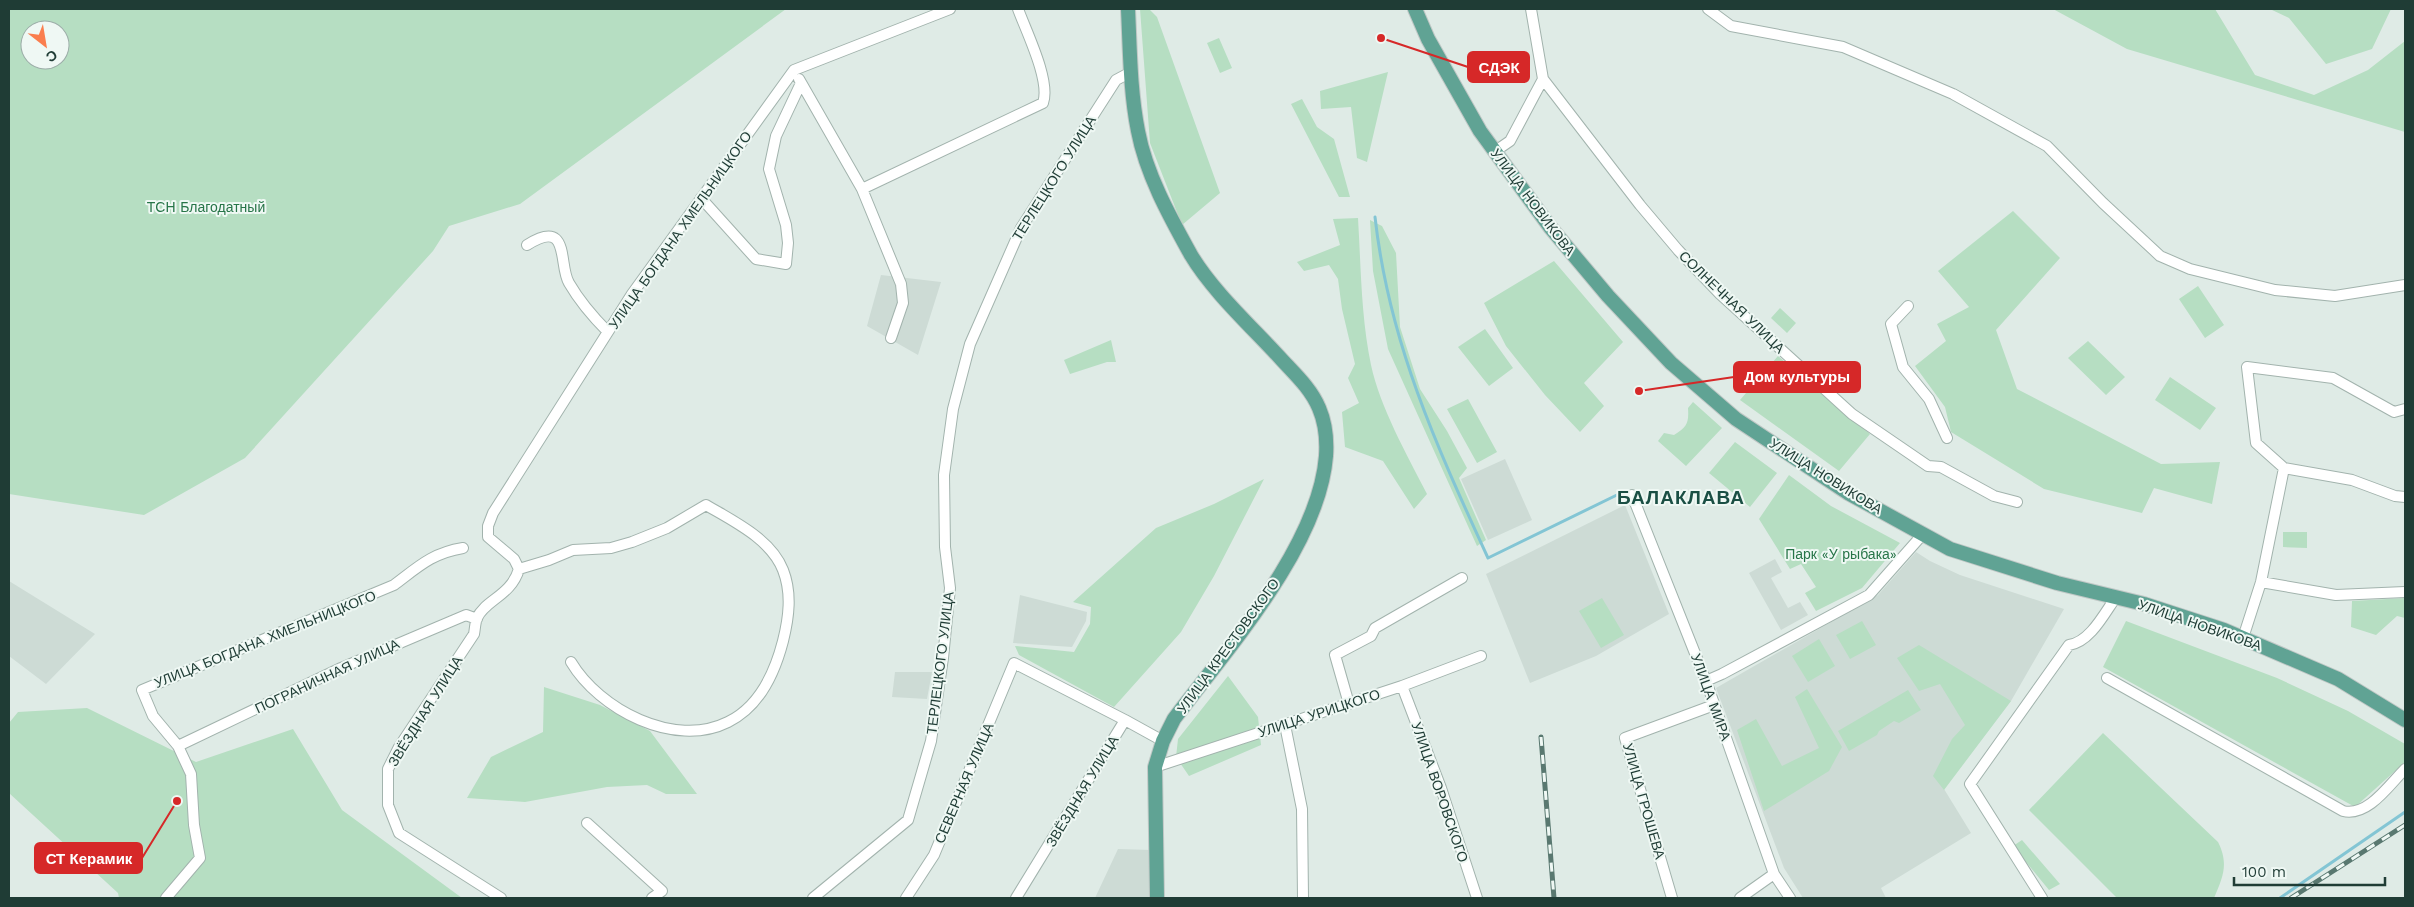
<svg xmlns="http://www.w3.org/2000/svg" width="2414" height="907" font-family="'Work Sans',sans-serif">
	<rect width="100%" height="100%" fill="#dfebe6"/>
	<path fill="#cddbd5" d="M881 275 941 282 918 355 867 326Z
		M1505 459 1532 520 1488 540 1461 479Z
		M1625 505 1669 614 1596 656 1530 683 1486 574Z
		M1916 552 1930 561 1960 575 2064 609 2011 701 1944 789 1971 833 1881 888 1886 898H1803L1784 868 1716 688 1878 595Z
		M1775 559 1782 572 1771 578 1788 608 1800 602 1808 615 1781 630 1749 573Z
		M9 581 95 634 46 684 9 656Z
		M1020 595 1087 612 1086 621 1072 647 1013 643Z
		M895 672H932L927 699 892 697Z
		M1118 849 1151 850 1150 898H1095Z"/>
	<path fill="#b6dec2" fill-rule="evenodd" d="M9 9H786L520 204 449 226 433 251 245 458 144 515 9 494ZM30 30H60V60H30Z
		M1140 9H1149L1157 17 1220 193 1182 225 1150 143Z
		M2053 9H2215L2255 75 2314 95 2368 70 2405 41V132L2127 49Z
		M2270 9H2391L2372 49 2326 64 2289 18Z
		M1219 38 1232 68 1220 73 1207 43Z
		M1388 72 1367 162 1357 158 1351 107 1321 109 1320 91Z
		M1302 99 1317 127 1334 139 1350 197H1339L1291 104Z
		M2013 211 2060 258 1996 330 2017 389 2161 464 2220 462 2212 504 2154 488 2142 513 2044 489 1951 432 1945 407 1915 366 1946 341 1937 324 1969 307 1938 271Z
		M1358 218C1361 268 1361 316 1371 365 1380 407 1407 455 1427 494L1414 509 1383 461 1345 447 1342 412 1359 403 1348 378 1355 364 1342 309 1338 279 1329 265 1304 271 1297 262 1340 245 1333 219Z
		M1370 220 1382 226 1396 253 1400 327 1420 389 1447 431 1467 468 1459 478 1486 540 1477 546 1388 349 1373 271Z
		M1554 261 1623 342 1584 383 1604 406 1580 432 1545 395 1506 346 1484 303Z
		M2198 286 2224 325 2205 338 2179 299Z
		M1780 308 1796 323 1787 333 1771 318Z
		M1485 329 1513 368 1489 386 1458 347Z
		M1111 340 1116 362H1107L1070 374 1064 360Z
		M2088 341 2125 377 2106 395 2068 358Z
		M1778 356 1870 434 1839 471 1740 400Z
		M2170 377 2216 408 2200 430 2155 400Z
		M1468 399 1497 452 1477 463 1447 409Z
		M1693 402 1722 428 1686 466 1658 441 1664 433 1674 435C1687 427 1689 423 1688 408Z
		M1735 442 1777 473 1750 507 1709 473Z
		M1789 475 1831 506 1900 543 1862 588 1816 611 1805 593 1816 587 1801 564 1790 569 1759 519Z
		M1264 479 1214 576 1181 632 1114 707 1019 655 1015 646 1074 652 1090 624 1091 607 1073 602 1156 528 1214 504Z
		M2283 532H2307V548L2283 547Z
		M1602 598 1624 635 1601 648 1579 611Z
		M2405 598V618L2397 616 2376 635 2351 627 2352 601Z
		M1862 621 1876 645 1850 659 1836 635Z
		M2126 621 2277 678 2348 711 2405 744V762L2355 807 2103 667Z
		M1819 639 1835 666 1808 682 1792 656Z
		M1919 645 2011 701 1944 790 1933 776 1952 739 1965 725 1940 684 1919 691 1897 658Z
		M1228 676 1258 717 1261 745 1189 776 1176 757 1178 739Z
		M544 687 600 705 650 731 697 794H666L647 785 607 787 525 802 467 798 491 757 543 732Z
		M1807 689 1842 747 1829 771 1764 811 1737 730 1756 719 1782 766 1819 748 1795 697Z
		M1908 690 1921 710 1899 723 1894 721 1879 731 1877 735 1849 751 1838 731Z
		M87 708 196 762 293 729 342 810 462 898H119L118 893 9 793V723L18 712Z
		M2103 733 2218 842C2229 864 2223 877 2214 898H2117L2029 810Z
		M2022 840 2060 884 2049 890 2013 846Z"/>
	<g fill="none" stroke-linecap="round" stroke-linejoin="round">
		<path stroke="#83c5d4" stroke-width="3" d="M1375 217C1389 342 1436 445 1488 558L1623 492
			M2280 898 2405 812"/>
		<g stroke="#a2b3ad" stroke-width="12">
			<path id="minor" d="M1708 9 1731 26 1843 47 1953 94 2047 146 2103 203 2160 256 2190 269 2275 290 2335 296 2405 285
				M799 79 862 189 901 284 903 303 891 338
				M1543 79 1640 205 1678 250 1720 294 1852 414 1928 466 1941 467 1994 496 2017 502
				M1494 152 1510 141 1543 79 1531 9
				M862 189 1043 103C1051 81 1026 31 1018 9
				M701 198 756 259 786 264 788 243 786 225 769 169 776 136 801 83
				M527 245C571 217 558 265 569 283 580 302 593 317 608 332
				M1908 306 1891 324 1903 367 1929 399 1947 438
				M2405 409 2394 412 2333 378 2247 367 2256 443 2284 468 2352 480 2395 496 2405 497
				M1632 495 1706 681 1774 874 1790 898
				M519 569 549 560 573 550 611 548 632 542 667 528 706 505C733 521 771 539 783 570 792 593 789 617 783 641 775 672 759 707 728 722 674 749 599 709 571 662
				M2261 582 2336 595 2405 592
				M2243 638 2261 582 2284 468
				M2107 678 2343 811C2368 817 2389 785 2405 769
				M1706 681 1722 674 1869 595 1923 534
				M1402 686 1441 788 1477 898
				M1349 704 1335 655 1371 636 1375 628 1462 578
				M1285 725 1302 809 1303 898
				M178 746 341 668 466 615 477 619
				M1155 767 1402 686 1481 656
				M587 823 662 891 652 898
				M166 898 200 858 194 825 191 774 178 746 153 716 142 690 394 585C418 567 432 553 463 548
				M501 898 399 833 388 805V769L399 747 474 634C475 629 475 623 477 618 485 600 511 596 519 569L514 559 488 537V526L493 513 632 294 794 70 950 9
				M813 898 908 820 931 741 943 658 950 588 945 547 944 475 953 409 970 344 1021 228 1116 80 1131 72
				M906 898 934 855 1014 663 1125 720
				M1016 898 1125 720 1163 741
				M1672 898 1625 738 1714 705
				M1740 898 1774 874
				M2042 898 1970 784 2069 645C2090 642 2104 614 2116 597"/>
		</g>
		<g stroke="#c0c8c6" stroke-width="16">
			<path id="major" d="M1128 9C1130 49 1130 91 1138 131 1146 174 1170 217 1191 255 1213 292 1253 328 1282 360 1296 375 1311 389 1319 408 1325 422 1327 441 1326 456 1319 546 1227 649 1174 719L1163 741 1155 767 1157 898
				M1415 9 1428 39 1480 131 1550 227 1608 296 1671 363 1736 419 1848 493 1950 549 2057 583 2144 604 2224 630 2338 679 2405 720"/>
		</g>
		<use href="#minor" stroke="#fff" stroke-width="10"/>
		<use href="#major" stroke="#60a394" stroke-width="14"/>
		<g stroke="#597870" stroke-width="5">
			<path id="rail" d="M1541 737 1554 898
				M2291 898 2405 825"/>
		</g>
		<use href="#rail" stroke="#eff8f4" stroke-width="3" stroke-dasharray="9" stroke-linecap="butt"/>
	</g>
	<g text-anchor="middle" stroke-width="4" stroke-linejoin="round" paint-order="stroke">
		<g font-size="14" fill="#1f3c35" stroke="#eff8f4">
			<text transform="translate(1054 178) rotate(-58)" y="5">ТЕРЛЕЦКОГО УЛИЦА</text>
			<text transform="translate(1533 202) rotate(53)" y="5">УЛИЦА НОВИКОВА</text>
			<text transform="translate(680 230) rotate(-55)" y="5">УЛИЦА БОГДАНА ХМЕЛЬНИЦКОГО</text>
			<text transform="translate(1732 302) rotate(44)" y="5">СОЛНЕЧНАЯ УЛИЦА</text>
			<text transform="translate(1826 476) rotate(32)" y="5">УЛИЦА НОВИКОВА</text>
			<text transform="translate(2200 625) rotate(19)" y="5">УЛИЦА НОВИКОВА</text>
			<text transform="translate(265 639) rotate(-22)" y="5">УЛИЦА БОГДАНА ХМЕЛЬНИЦКОГО</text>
			<text transform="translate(1228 646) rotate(-54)" y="5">УЛИЦА КРЕСТОВСКОГО</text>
			<text transform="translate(940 663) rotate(-83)" y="5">ТЕРЛЕЦКОГО УЛИЦА</text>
			<text transform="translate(327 676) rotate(-25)" y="5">ПОГРАНИЧНАЯ УЛИЦА</text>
			<text transform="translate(1711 697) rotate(70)" y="5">УЛИЦА МИРА</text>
			<text transform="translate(425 711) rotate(-58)" y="5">ЗВЁЗДНАЯ УЛИЦА</text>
			<text transform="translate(1319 713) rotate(-18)" y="5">УЛИЦА УРИЦКОГО</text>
			<text transform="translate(964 783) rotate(-67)" y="5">СЕВЕРНАЯ УЛИЦА</text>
			<text transform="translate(1082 791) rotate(-59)" y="5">ЗВЁЗДНАЯ УЛИЦА</text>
			<text transform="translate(1440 792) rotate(71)" y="5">УЛИЦА ВОРОВСКОГО</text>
			<text transform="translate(1644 801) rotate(74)" y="5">УЛИЦА ГРОШЕВА</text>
		</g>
		<g font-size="14" fill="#277548" stroke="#eff8f4">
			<text x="206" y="212">ТСН Благодатный</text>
			<text x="1841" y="559">Парк «У рыбака»</text>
		</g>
		<g font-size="19" font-weight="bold" letter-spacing="1" fill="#1a4f44" stroke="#eff8f4">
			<text x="1681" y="504">БАЛАКЛАВА</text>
		</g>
	</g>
	<path fill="none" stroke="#d62828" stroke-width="2" d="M1381 38L1468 67M1639 391L1734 377M177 801L142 858"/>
	<g fill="#d62828" stroke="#eff8f4" stroke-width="2">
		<circle cx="1381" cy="38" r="5"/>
		<circle cx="1639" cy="391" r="5"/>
		<circle cx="177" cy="801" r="5"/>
	</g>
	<g fill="#d62828" stroke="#d62828" stroke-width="2">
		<rect x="1468" y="52" width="61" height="30" rx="5"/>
		<rect x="1734" y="362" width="126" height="30" rx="5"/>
		<rect x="35" y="843" width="107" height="30" rx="5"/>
	</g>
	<g font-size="15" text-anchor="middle" font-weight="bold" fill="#fff">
		<text x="1499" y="73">СДЭК</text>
		<text x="1797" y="382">Дом культуры</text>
		<text x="89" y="864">СТ Керамик</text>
	</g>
	<rect width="2414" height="907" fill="none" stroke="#1f3c35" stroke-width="20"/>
	<g transform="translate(45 45) rotate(149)"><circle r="24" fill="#eff8f4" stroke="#9cada8"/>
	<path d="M0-4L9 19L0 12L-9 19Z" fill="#fa7e4e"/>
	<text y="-8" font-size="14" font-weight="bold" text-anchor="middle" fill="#1f3c35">С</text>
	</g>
	<path d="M2234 877v8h151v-8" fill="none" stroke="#1f3c35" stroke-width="2.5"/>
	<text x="2242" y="877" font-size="15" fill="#1f3c35" stroke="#eff8f4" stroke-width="4" paint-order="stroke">100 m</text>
</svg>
